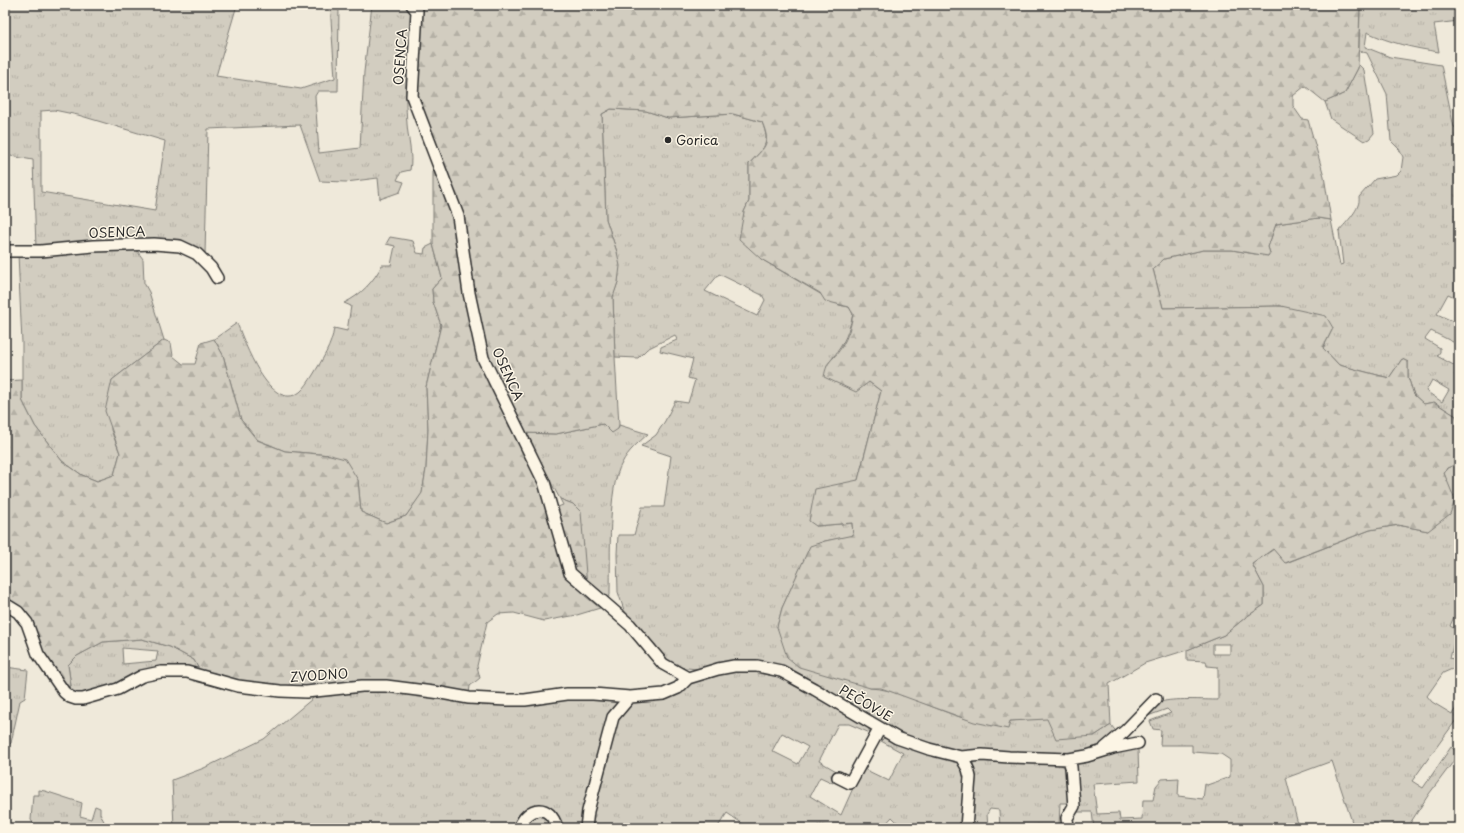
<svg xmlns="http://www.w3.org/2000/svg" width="1464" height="833" font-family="'Playpen Sans',sans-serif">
	<defs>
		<pattern id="grass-tufts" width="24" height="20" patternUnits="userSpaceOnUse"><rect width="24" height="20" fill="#d2cdc0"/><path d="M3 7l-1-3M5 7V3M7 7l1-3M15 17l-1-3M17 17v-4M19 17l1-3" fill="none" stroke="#b4b0a5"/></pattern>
		<pattern id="forest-firs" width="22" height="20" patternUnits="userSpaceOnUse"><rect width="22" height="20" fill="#d2cdc0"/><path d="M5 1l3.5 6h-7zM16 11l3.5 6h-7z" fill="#b4b0a5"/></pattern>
	</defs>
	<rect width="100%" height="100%" fill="#efe9da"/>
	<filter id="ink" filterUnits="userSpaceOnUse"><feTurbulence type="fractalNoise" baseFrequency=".025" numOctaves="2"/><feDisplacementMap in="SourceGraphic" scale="8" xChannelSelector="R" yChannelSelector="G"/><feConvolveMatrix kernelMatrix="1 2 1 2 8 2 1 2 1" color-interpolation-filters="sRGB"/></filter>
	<g filter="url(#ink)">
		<path fill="url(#grass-tufts)" stroke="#7e7c76" fill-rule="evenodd" d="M5 5H237L216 76 301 89 335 78 330 5H339L338 91H318L315 96 319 153 360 148 364 72 372 5H407C419 20 408 55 407 74 405 90 406 108 407 124 408 139 413 155 410 170L401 172 397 180 404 182 400 192 380 199 378 178 346 182 320 181 300 125 208 129 205 255 188 244 36 248 33 160 5 155ZM54 110 78 115 165 141 155 211 41 192V111Z
			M1360 5H1426L1427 7 1459 5V21L1434 24 1439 52C1413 48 1390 43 1367 32L1365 47 1390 57 1441 65 1453 123 1454 127 1459 128V299L1448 294 1437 314 1459 324V345L1431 331 1425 339 1440 348V352L1437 356 1459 368V395L1456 404 1459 406V428L1456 416 1434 402 1424 404 1414 395 1408 377V362L1402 359 1389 378 1339 365 1323 348 1333 328 1281 306 1163 308 1153 269 1164 259 1203 250H1232L1255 254 1270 253 1268 247 1276 224 1319 218 1331 220 1340 265 1343 264 1339 231C1346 222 1361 209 1359 197L1375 179 1397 175 1401 171 1403 157 1399 149 1391 141 1387 94 1367 53 1359 51ZM1432 380 1449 390 1442 402 1426 391Z
			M1358 64 1364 70 1374 133 1369 139 1364 141 1331 119 1325 102 1345 93 1358 68Z
			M611 109 646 111 668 118 733 114 762 122C771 145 764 147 749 164V201L744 212 761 259 839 305 849 307 853 314C847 339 842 347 826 366L869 382 881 391 858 480 816 526 852 523 853 536 825 541 810 547 782 608 777 627 870 688C896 689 921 703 946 712 966 720 987 724 1008 728L1010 721 1047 718 1094 736 1111 725 1118 734 1102 747 1072 756 962 752 897 734 773 666 697 669 677 667 662 659 651 647 624 610 618 592 617 554 618 535H634L642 507H664L671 456 641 446 656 435 665 421 675 401 688 403 695 380 688 378 693 359 660 351 661 347 677 340 675 335 647 349 638 358 615 357 613 296 618 282 617 252 606 219 602 114ZM719 274 762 295 765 300 757 316 705 291Z
			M390 237 413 241 417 253 424 254 425 248 433 244 442 278 432 289 433 302 441 325 426 387 428 429 426 469 422 494 406 516 386 523 361 512 358 480 330 455 285 451 258 440 241 420 223 355 214 339 237 323C244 341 270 414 300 392 305 388 309 381 313 375 322 360 332 345 334 328L347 331 351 306 344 303C361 295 374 281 382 265H391L395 246 386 244Z
			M135 248 143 259 144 283 149 292 164 340 112 380 111 430 120 453 114 475 97 481 82 475 62 461 35 426 22 400V343L18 254Z
			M603 424 618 429 619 425 648 434C638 443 628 451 622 463 607 488 611 559 610 590V595L607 599 587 587 573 504 560 499 524 433 556 434Z
			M1459 463V605L1450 626 1457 630 1450 658 1459 661V666L1443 673 1427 696 1432 702 1452 714 1459 704V716L1412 781 1423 788 1451 747 1459 754 1429 794 1407 828H1354L1332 761 1286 778 1299 828H1094L1092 812H1077L1074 763C1091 758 1122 747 1138 749L1139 781 1093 784 1097 814 1119 813 1120 820 1142 819 1143 800H1153L1156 786 1162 779 1179 778 1178 796 1203 799 1205 784 1207 785 1230 777V760L1221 754 1192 752V745H1160L1161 730 1153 729 1150 721 1171 713 1167 709 1145 717C1150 712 1154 705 1161 702 1172 698 1205 700 1218 700V667L1207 666 1206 661 1187 660V650L1224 635 1246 617 1264 605V587L1252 564 1274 549 1286 563 1370 530 1398 525 1428 531 1447 482 1444 474 1447 468ZM1213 644H1230V654H1213Z
			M142 639 170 647 194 660 201 673 185 670 81 696 66 688 71 686 68 665 77 656 103 642ZM122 648 158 651 156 661 123 664Z
			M5 667 28 670 25 698 20 701 11 743 5 748Z
			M753 669 783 677 868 727 870 733 849 724H838L819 761 838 772 833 783 820 777 810 796 841 815 862 768 889 781 903 753 881 741 884 738 955 759 967 777 962 828H903L892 817 882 828H749L727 813 717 828H589L617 715 629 702 680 691 696 680 719 672ZM782 733 808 747 798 764 772 751Z
			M382 688 460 699 571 697 624 700 582 828H559L549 808 517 828H174L172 780 204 768 264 739 318 694Z
			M981 757 1058 763C1074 771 1070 787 1071 803H1060L1059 825 1065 828H1000L999 810 990 809 987 814 988 828H970L976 780 973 762Z
			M39 790 45 791 82 803 80 816 91 819 95 806 100 808V814L106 825 115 828H36L31 820 33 795H39Z
			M539 814 546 816 553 828H523L531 816Z"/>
		<path fill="url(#forest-firs)" stroke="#7e7c76" d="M421 5H1360L1358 68 1345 93 1325 102 1305 86 1293 96V106L1302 119 1308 120 1324 176 1331 220 1319 218 1276 224 1268 247 1270 253 1268 256 1232 250H1203L1164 259 1153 269 1163 308 1281 306 1326 316 1333 328 1323 348 1339 365 1389 378 1402 359 1408 362V377L1414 395 1424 404 1434 402 1456 416 1459 428V463L1447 468 1444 473 1455 500 1450 514 1428 531 1398 525 1370 530 1285 563 1273 549 1252 564 1264 587V605L1246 617 1224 635 1187 650 1145 663 1109 684 1111 725 1094 736 1056 739 1047 719 1010 721 1008 729 974 722 881 688H870L799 667 787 657 777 627 782 608 810 546 825 541 853 535 852 523 816 526 809 521 815 489 858 480 881 391 869 382 856 392 824 377C827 359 833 361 841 348 848 337 851 326 853 314L849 307 825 301 820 293 761 259 739 239 744 212 749 201V164C764 147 772 146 762 122L733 114 668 118 646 111 611 109 602 114 606 219 617 252 620 266 618 282 613 297 615 357 619 425 618 429 612 433 603 424 556 434 524 433 555 508 563 505 560 499 573 504 581 512 587 587 585 596 600 608 577 615 544 621 514 613 498 614 487 622 477 666 480 678 470 686 469 694 389 683 284 689 201 673 194 660 170 647 142 639 103 642 77 656 68 665 71 686 66 688 40 653 31 618 21 607 5 597V381L22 380V400L35 426 62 461 82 475 97 481 114 475 120 453 105 411 112 380 164 340 171 343 173 356 183 364H195L201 343 214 339 223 355 241 420 257 440 285 451 330 455 345 459 358 480 361 512 386 523 406 516 422 493 426 469 428 429 426 387 441 325 433 302 432 289 442 278 433 244V162L417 106V63Z"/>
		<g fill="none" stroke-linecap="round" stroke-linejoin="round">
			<g stroke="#2b2b2b" stroke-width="14">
				<path id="minor" d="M412 5 417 11 412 96 458 216 469 293 483 358 544 482 570 573 630 625 663 664 688 678
					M5 251H41L93 246 154 244 180 246 197 254 211 268 217 278
					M5 604 18 612 27 623 38 654 64 692 70 697 76 699H83L118 689 142 676 161 672H187L238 686 280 691 306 692 362 686H386L441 693 469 698 507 700H525L567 694H593L630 697 664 694 678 688 688 678 718 669 734 666H757L781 671 814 689 897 738 929 749 961 757 968 769 970 777 966 828
					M1105 748 1125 731 1156 699
					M961 757 982 755 1009 757 1069 759 1087 756 1113 748 1138 743
					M838 777 850 783 880 728
					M519 828C528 805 550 803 557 828
					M586 828 588 811 613 717 630 697
					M1068 828 1067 818 1074 806 1071 767 1069 759"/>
			</g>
			<use href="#minor" stroke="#fcf5e5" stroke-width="11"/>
		</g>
	</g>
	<circle fill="#2b2b2b" stroke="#fcf5e5" stroke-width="1.5" cx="668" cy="140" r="4"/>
	<g text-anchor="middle" stroke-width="3" stroke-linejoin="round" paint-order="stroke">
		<g font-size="13" fill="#2b2b2b" stroke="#fcf5e5">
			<text transform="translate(400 57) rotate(-86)" y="5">OSENCA</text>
			<text transform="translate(117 232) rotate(-2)" y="5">OSENCA</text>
			<text transform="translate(508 374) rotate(66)" y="5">OSENCA</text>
			<text transform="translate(319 675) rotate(-4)" y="5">ZVODNO</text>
			<text transform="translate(866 703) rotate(30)" y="5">PEČOVJE</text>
		</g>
		<g font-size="13" fill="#2b2b2b" stroke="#fcf5e5" text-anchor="start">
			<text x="676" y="145">Gorica</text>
		</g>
	</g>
	<rect width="1464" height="833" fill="none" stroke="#fcf5e5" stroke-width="20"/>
	<rect x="10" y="10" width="1444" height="813" fill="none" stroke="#2b2b2b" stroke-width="1.5" filter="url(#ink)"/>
</svg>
